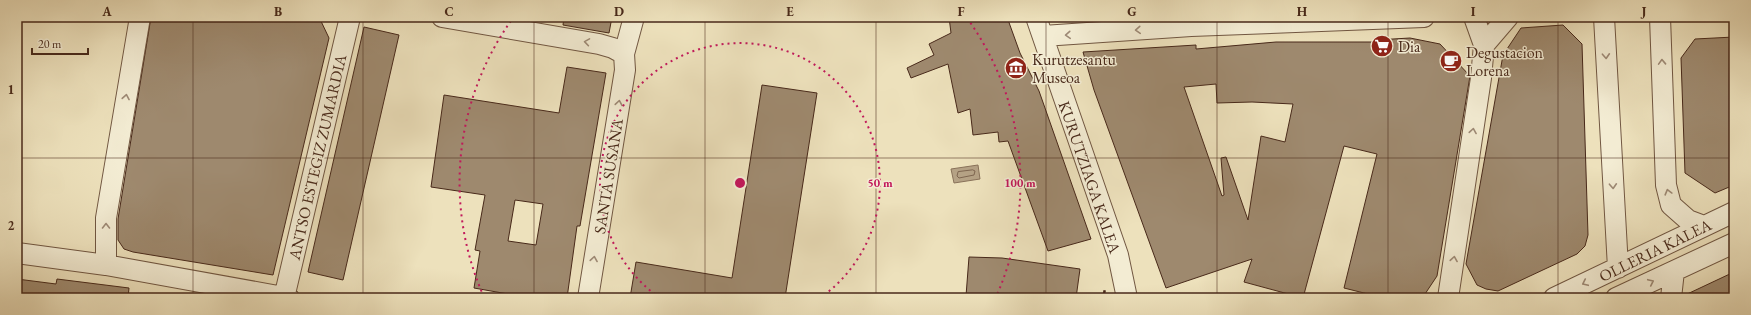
<svg xmlns="http://www.w3.org/2000/svg" width="1751" height="315" font-family="'EB Garamond',serif">
	<rect width="100%" height="100%" fill="#ede1bc"/>
	<filter id="stains"><feTurbulence type="fractalNoise" baseFrequency=".005" numOctaves="4"/><feColorMatrix values="0 0 0 0 .2 0 0 0 0 .09 0 0 0 0 .02 0 0 0 .5 -.17"/></filter>
	<radialGradient id="worn" r=".72"><stop offset=".6" stop-color="#630" stop-opacity="0"/><stop offset="1" stop-color="#630" stop-opacity=".3"/></radialGradient>
	<path fill="#b5a285" stroke="#89725a" d="M978 165 980 179 954 183 951 169Z"/>
	<g fill="none" stroke-linecap="round" stroke-linejoin="round">
		<path stroke="#7e6650" stroke-width="1" d="M973 170 975 171 974 175 959 178 957 176 958 172Z"/>
	</g>
	<path fill="#9e896e" stroke="#48291a" fill-rule="evenodd" d="M151 17H319L329 38 273 275 133 252 124 249 118 240V219Z
		M564 17H612L609 33 563 25Z
		M949 17H1007L1020 53 1039 91 1091 239 1048 251 1008 141 999 142 998 132 973 135 970 109 958 113 948 64 911 78 907 68 934 55 929 44 951 33Z
		M1563 25 1582 44 1588 235 1585 246 1577 254 1498 291 1486 289 1477 285 1466 264 1503 55 1521 28Z
		M364 27 399 35 343 280 308 272Z
		M1734 37V185L1715 193 1685 173 1681 58 1695 39Z
		M1410 38 1440 44 1470 76 1437 276 1425 294 1421 298H1384L1344 288 1377 154 1344 146 1303 298 1244 282 1252 259 1166 288 1094 90 1083 52 1196 45V49L1276 42H1375L1376 40ZM1216 84 1217 103 1252 102 1293 104 1285 142 1261 136 1248 220 1226 157 1221 158 1224 195 1222 196 1184 87Z
		M567 67 606 73 580 226H577L567 298H508V294L474 288 480 251 475 250 485 195 431 187 444 95 559 113ZM515 200 543 204 536 245 508 241Z
		M762 85 817 93 785 298H630L636 262 732 278Z
		M969 257 1002 258 1080 269 1076 298H987L966 296Z
		M1734 272V298H1683V296Z
		M17 279 56 284 57 279 129 288 128 298H17Z"/>
	<g fill="none" stroke-linecap="round" stroke-linejoin="round">
		<g stroke="#715742" stroke-width="22">
			<path id="minor" d="M442 17 599 44 613 48 624 54
				M1036 17 1118 255 1127 298
				M1604 17 1618 268
				M1660 17 1666 185 1671 205 1688 220 1704 226
				M1043 36 1191 26 1424 17
				M1484 45 1508 17
				M17 253 106 265 289 298
				M106 265V218L140 17
				M284 298 350 17
				M588 298 625 70 624 54 634 17
				M1448 298 1481 78 1484 45 1474 17
				M1554 298 1734 212
				M1616 298 1734 243
				M1671 298 1674 271"/>
		</g>
		<path stroke="#48291a" stroke-width="2.5" stroke-dasharray="3 2" stroke-linecap="butt" d="M1103 298 1105 289"/>
		<use href="#minor" stroke="#f3ecd3" stroke-width="20"/>
	</g>
	<defs><path id="oneway-chevron" d="M-2-3.5L2.5 0L-2 3.5" fill="none" stroke-width="1.6" stroke-linecap="round" stroke-linejoin="round"/></defs>
	<g stroke="#9e8a76">
		<use href="#oneway-chevron" transform="translate(1138 30) rotate(176)"/>
		<use href="#oneway-chevron" transform="translate(1068 35) rotate(176)"/>
		<use href="#oneway-chevron" transform="translate(587 42) rotate(-171)"/>
		<use href="#oneway-chevron" transform="translate(1606 56) rotate(87)"/>
		<use href="#oneway-chevron" transform="translate(1662 62) rotate(-92)"/>
		<use href="#oneway-chevron" transform="translate(126 97) rotate(-80)"/>
		<use href="#oneway-chevron" transform="translate(619 103) rotate(-81)"/>
		<use href="#oneway-chevron" transform="translate(1473 131) rotate(-81)"/>
		<use href="#oneway-chevron" transform="translate(1613 186) rotate(87)"/>
		<use href="#oneway-chevron" transform="translate(1668 192) rotate(-105)"/>
		<use href="#oneway-chevron" transform="translate(106 226) rotate(-90)"/>
		<use href="#oneway-chevron" transform="translate(594 259) rotate(-81)"/>
		<use href="#oneway-chevron" transform="translate(1454 259) rotate(-81)"/>
		<use href="#oneway-chevron" transform="translate(1651 282) rotate(-25)"/>
		<use href="#oneway-chevron" transform="translate(1585 283) rotate(155)"/>
	</g>
	<path fill="none" stroke="#48291a" stroke-width="1" stroke-opacity="0.55" d="M193 17V298M363 17V298M534 17V298M705 17V298M876 17V298M1046 17V298M1217 17V298M1388 17V298M1558 17V298M17 158H1734"/>
	<g fill="none" stroke="#c2185b" stroke-width="2" stroke-dasharray="2 4">
		<path d="M660 298A140 140 0 1 1 820 298"/>
		<path d="M484 297A280 280 0 0 1 513 18M967 18A280 280 0 0 1 996 297"/>
	</g>
	<defs>
		<g id="supermarket-disc" transform="scale(1.15)"><circle r="9.5" fill="#8f2418" stroke="#f3ecd3"/><path d="M-6-5.5h2.5l.6 2H6L4.5 2H-2.5L-4.4-4H-6ZM-1.5 3.2a1.3 1.3 0 1 0 .1 0ZM3 3.2a1.3 1.3 0 1 0 .1 0Z" fill="#fff"/></g>
		<g id="cafe-disc" transform="scale(1.15)"><circle r="9.5" fill="#8f2418" stroke="#f3ecd3"/><path d="M-5.5-4.5H6V0H3Q3 3.5 0 3.5H-2.5Q-5.5 3.5-5.5 0ZM3-3.2v2h1.7v-2ZM-6 4.5H4V6H-6Z" fill="#fff"/></g>
		<g id="museum-disc" transform="scale(1.15)"><circle r="9.5" fill="#8f2418" stroke="#f3ecd3"/><path d="M0-6L6-3V-2H-6V-3ZM-5-1h2V3h-2ZM-1-1h2V3h-2ZM3-1h2V3H3ZM-6 4H6V6H-6Z" fill="#fff"/></g>
	</defs>
	<g fill-rule="evenodd">
		<use href="#supermarket-disc" x="1382" y="46"/>
		<use href="#cafe-disc" x="1451" y="61"/>
		<use href="#museum-disc" x="1016" y="68"/>
	</g>
	<g text-anchor="middle" stroke-width="3" stroke-linejoin="round" paint-order="stroke">
		<g font-size="16" fill="#48291a" stroke="#f3ecd3" text-anchor="start">
			<text x="1398" y="52">Dia</text>
			<text x="1466" y="58">Degustacion<tspan x="1466" dy="18">Lorena</tspan></text>
			<text x="1032" y="65">Kurutzesantu<tspan x="1032" dy="18">Museoa</tspan></text>
		</g>
		<g font-size="16" fill="#48291a" stroke="#f3ecd3">
			<text transform="translate(317 157) rotate(-77)" y="6">ANTSO ESTEGIZ ZUMARDIA</text>
			<text transform="translate(608 176) rotate(-81)" y="6">SANTA SUSANA</text>
			<text transform="translate(1090 177) rotate(71)" y="6">KURUTZIAGA KALEA</text>
			<text transform="translate(1655 250) rotate(-26)" y="6">OLLERIA KALEA</text>
		</g>
	</g>
	<circle cx="740" cy="183" r="6" fill="#c2185b" stroke="#f3ecd3" stroke-width="2"/>
	<g font-size="12" text-anchor="middle" font-weight="bold" fill="#c2185b" stroke="#f3ecd3" stroke-width="3" stroke-linejoin="round" paint-order="stroke">
		<text x="880" y="187">50 m</text>
		<text x="1020" y="187">100 m</text>
	</g>
	<rect width="1751" height="315" fill="none" stroke="#ede1bc" stroke-width="44"/>
	<path d="M32 48v6h56v-6" fill="none" stroke="#48291a" stroke-width="2"/>
	<text x="38" y="48" font-size="12" fill="#48291a" stroke="#f3ecd3" stroke-width="3" paint-order="stroke">20 m</text>
	<rect x="22" y="22" width="1707" height="271" fill="none" stroke="#48291a" stroke-width="1.5"/>
	<g font-size="13" text-anchor="middle" font-weight="bold" fill="#48291a">
		<text x="107" y="16">A</text>
		<text x="278" y="16">B</text>
		<text x="449" y="16">C</text>
		<text x="619" y="16">D</text>
		<text x="790" y="16">E</text>
		<text x="961" y="16">F</text>
		<text x="1132" y="16">G</text>
		<text x="1302" y="16">H</text>
		<text x="1473" y="16">I</text>
		<text x="1644" y="16">J</text>
		<text x="11" y="94">1</text>
		<text x="11" y="230">2</text>
	</g>
	<rect width="100%" height="100%" filter="url(#stains)"/>
	<rect width="100%" height="100%" fill="url(#worn)"/>
</svg>
